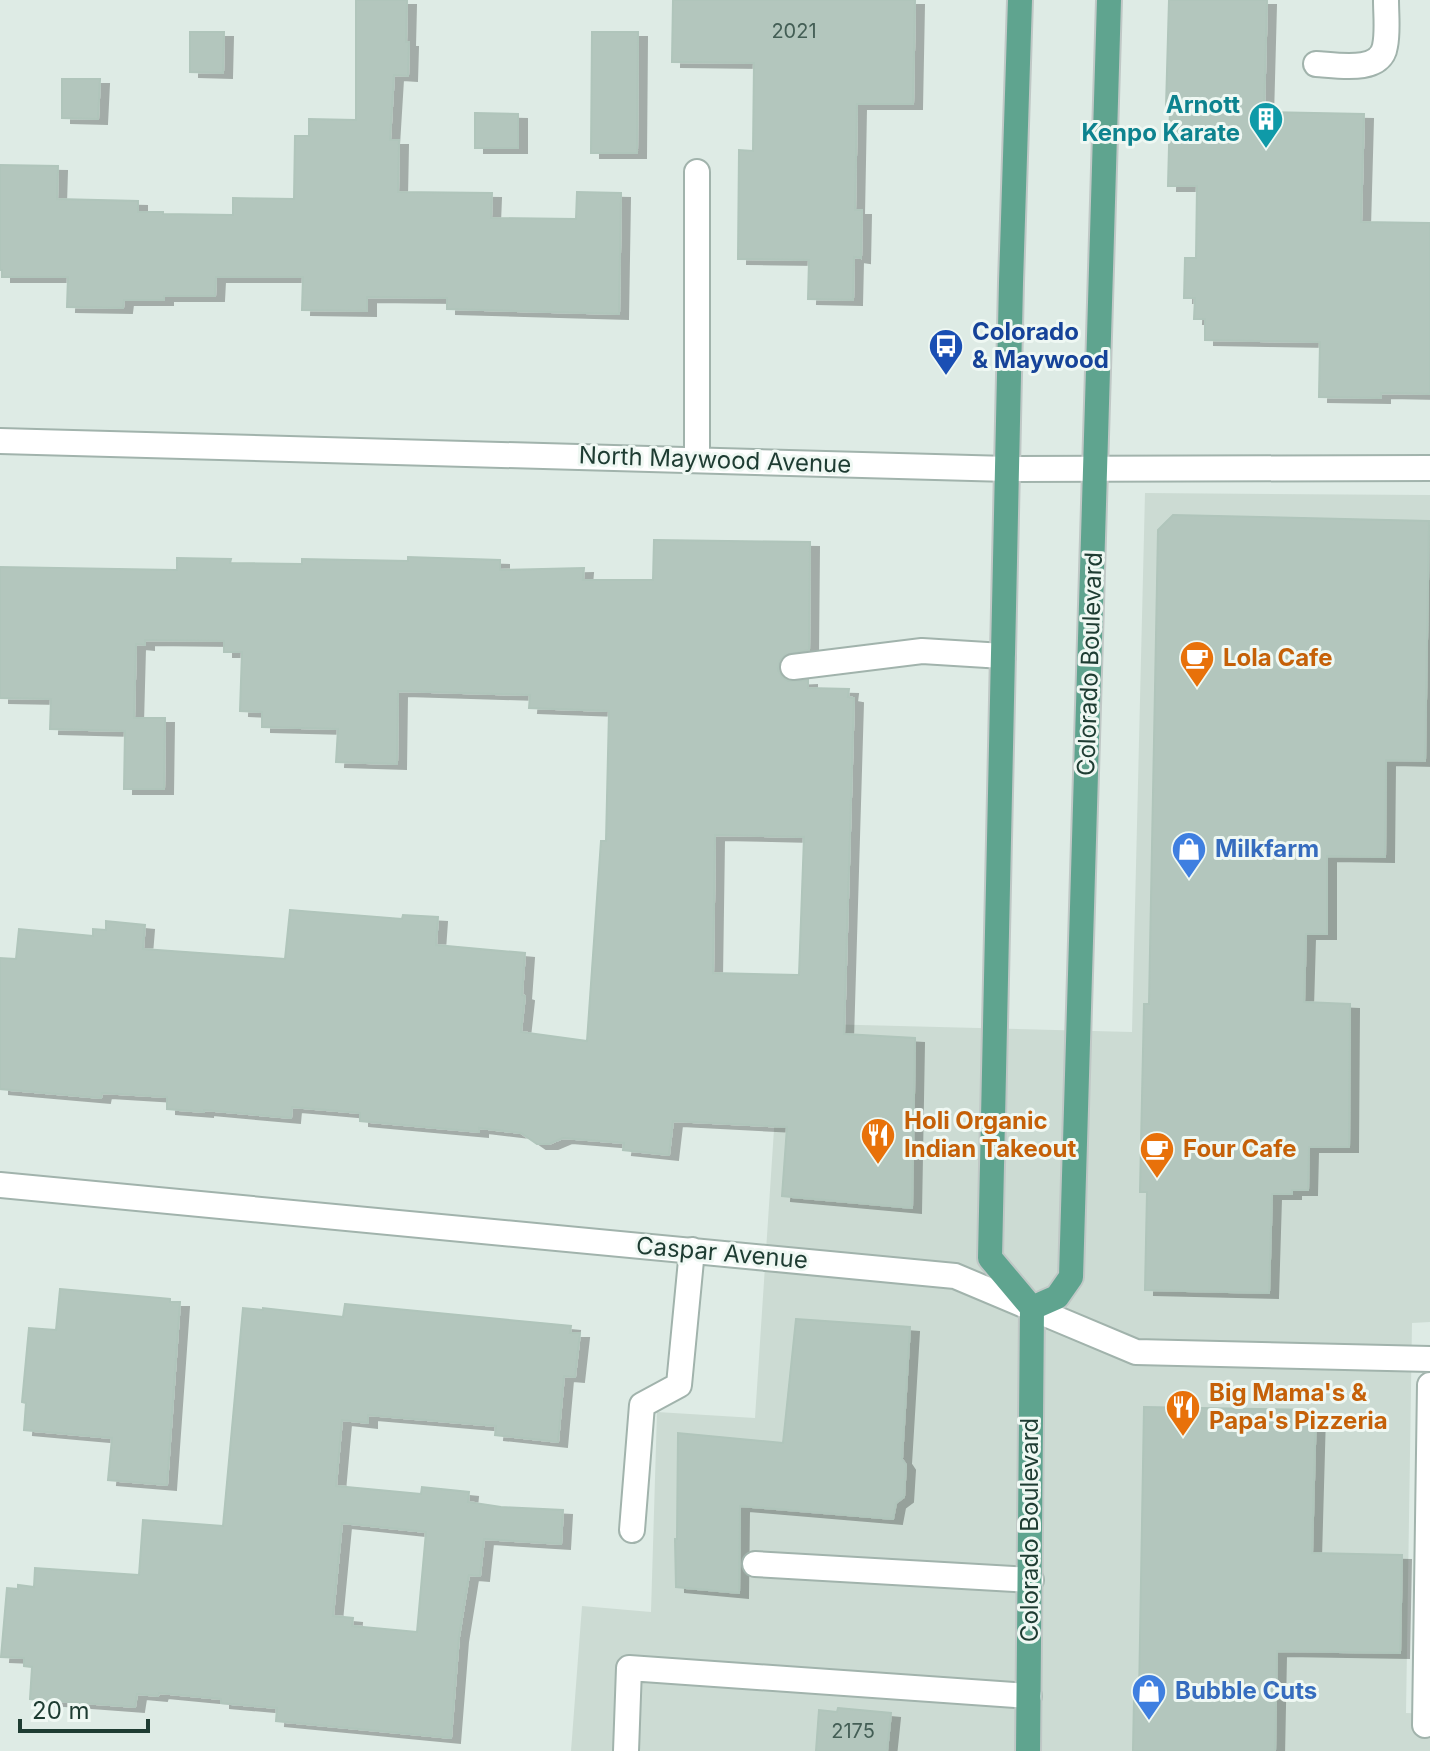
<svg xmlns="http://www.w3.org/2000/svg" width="1430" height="1751" font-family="Inter,sans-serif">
	<defs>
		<filter id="shadow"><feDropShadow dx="9" dy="5" stdDeviation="0" flood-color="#0004"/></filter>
	</defs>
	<rect width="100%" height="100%" fill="#deebe5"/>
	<path fill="#ccdbd3" d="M1145 493 1430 495V1322L1412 1323 1406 1713 1430 1714V1751H571L582 1606 651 1612 657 1412 755 1418 781 1023 1132 1032Z"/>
	<path fill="#b3c6bd" stroke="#b0c5bb" stroke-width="2" fill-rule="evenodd" filter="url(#shadow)" d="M356 0H407L406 42H409L408 76 394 75 390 140H399L398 192 492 193 491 218 576 219 577 192 621 193 619 314 447 309V298L367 297V311L302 310 303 277H216L215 296H164V300H124L123 308 67 307 68 277H2V270H0V165L58 166 57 199 138 201V212H163V214L233 215V198L294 199 295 136H309V119L356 120Z
		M673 0H915L913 104H857L855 210H862L861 258 854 257 853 300 808 299 809 260 738 259 739 150 753 151 754 63 672 62Z
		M1169 0H1267L1264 112 1364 114 1361 222 1430 223V394L1381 393V398L1319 397 1320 342 1205 340V319H1194L1195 298H1184L1185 258H1196L1197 186H1168L1170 107H1166Z
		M190 32H224L223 73 190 72Z
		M592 32H638L637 153H591Z
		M62 79H100L98 119 62 118Z
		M475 113 518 114V148H475Z
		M1173 515 1429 521 1425 761 1386 760 1385 857 1327 856V934H1306L1304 1002 1350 1004 1349 1147H1309L1308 1190H1292V1194H1272L1269 1293 1145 1290 1147 1192H1140L1144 1004H1149L1158 530Z
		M654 540 810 542 809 650 785 655 780 660 778 670 782 677 788 681 808 680V688L849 689 848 697 854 698 844 1034 915 1038 912 1208 782 1196 787 1127 673 1121 669 1155 623 1150 624 1143 563 1138 549 1144H537L521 1133 479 1128V1132L360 1121V1113L292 1107 291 1118 204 1110V1112L167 1109V1097L102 1093 101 1098 0 1089V958L16 959 19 929 93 936V929L106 930V921L145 925 143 949 285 959 290 910 402 919 403 915 438 917 436 945 525 953 522 995 525 996 521 1032 587 1041 601 841H606L609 711 529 708 530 695 398 691 397 764 336 762 338 729 262 727V712L240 711 242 652H224V641L145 640V645L136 644 134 718H165L164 789H124L125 731 50 729 51 699 0 698V567L177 570V558L231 559 230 563 302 564V559L408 561V557L500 560V570L584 568 583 580H653ZM715 835 804 837 799 975 713 973Z
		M60 1289 170 1299V1302H180L167 1485 108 1480 112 1438 24 1430 26 1403 22 1402 29 1328 56 1330Z
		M345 1304 571 1326 570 1333H580L575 1377 564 1376 558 1442 495 1435 496 1426 368 1415V1423L342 1420 336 1486 421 1494 422 1487 469 1492 468 1502 501 1507 563 1510 561 1544 484 1539 480 1576 469 1575 459 1637 451 1738 276 1721 277 1708 221 1703V1699L159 1693 158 1696 137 1694 135 1707 30 1699 32 1667 24 1666V1658L1 1657 7 1588 18 1589V1585L34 1587 35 1568 139 1575 143 1520 223 1526 243 1308 263 1310V1308L343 1317ZM342 1523 426 1532 417 1632 352 1626 353 1618 333 1616Z
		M796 1319 910 1327 902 1459 906 1465 904 1497 896 1503 893 1519 740 1506 739 1593 676 1587 675 1539H677L678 1433 783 1443Z
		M1144 1407 1316 1410 1312 1553 1402 1555 1400 1653 1277 1651 1275 1751H1133L1134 1697H1139Z
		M838 1708 891 1713 887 1751H816L819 1710 837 1712Z"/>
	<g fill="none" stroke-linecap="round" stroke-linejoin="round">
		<g stroke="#a1b3ac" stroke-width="28">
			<path id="minor" d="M1316 64C1336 65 1381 74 1385 46 1388 32 1386 15 1386 0
				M0 441 1008 469 1430 468
				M697 460V172
				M793 667 922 651 1003 656
				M0 1185 955 1276 1136 1352 1430 1359
				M632 1530 642 1405 679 1385 692 1250
				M755 1564 1031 1580
				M1425 1725 1430 1385
				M626 1751 629 1668 1029 1696"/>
		</g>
		<g stroke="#c0c8c6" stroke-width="28">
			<path id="major" d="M1020 0 1011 282 990 1258 1032 1308 1028 1751
				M1032 1308 1057 1297 1071 1277 1109 0"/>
		</g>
		<use href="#minor" stroke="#fff" stroke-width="24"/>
		<use href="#major" stroke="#5fa48f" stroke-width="24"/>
	</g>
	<defs>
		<g id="building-pin" transform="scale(1.8)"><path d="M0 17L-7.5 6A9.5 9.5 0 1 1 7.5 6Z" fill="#0f9aa8" stroke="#eff8f3"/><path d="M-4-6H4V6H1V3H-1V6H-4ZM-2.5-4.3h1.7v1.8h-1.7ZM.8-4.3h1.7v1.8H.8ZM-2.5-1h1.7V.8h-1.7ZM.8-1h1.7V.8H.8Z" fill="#fff"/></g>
		<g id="bus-pin" transform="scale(1.8)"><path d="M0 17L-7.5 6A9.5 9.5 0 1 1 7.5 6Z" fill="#1a4fb4" stroke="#eff8f3"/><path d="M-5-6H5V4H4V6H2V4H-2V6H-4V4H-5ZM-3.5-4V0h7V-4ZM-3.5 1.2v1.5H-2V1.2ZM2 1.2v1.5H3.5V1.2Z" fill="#fff"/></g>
		<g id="cafe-pin" transform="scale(1.8)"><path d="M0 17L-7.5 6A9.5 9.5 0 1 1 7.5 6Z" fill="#e8710a" stroke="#eff8f3"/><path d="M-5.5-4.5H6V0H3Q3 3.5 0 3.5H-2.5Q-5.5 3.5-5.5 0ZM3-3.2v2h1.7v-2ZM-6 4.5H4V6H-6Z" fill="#fff"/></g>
		<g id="shop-pin" transform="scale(1.8)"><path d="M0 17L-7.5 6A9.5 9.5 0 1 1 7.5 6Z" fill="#3f7fe0" stroke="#eff8f3"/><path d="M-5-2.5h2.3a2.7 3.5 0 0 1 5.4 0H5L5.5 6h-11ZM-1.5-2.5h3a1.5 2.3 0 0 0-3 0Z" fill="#fff"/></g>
		<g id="restaurant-pin" transform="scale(1.8)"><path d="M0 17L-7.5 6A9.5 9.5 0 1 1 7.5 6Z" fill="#e8710a" stroke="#eff8f3"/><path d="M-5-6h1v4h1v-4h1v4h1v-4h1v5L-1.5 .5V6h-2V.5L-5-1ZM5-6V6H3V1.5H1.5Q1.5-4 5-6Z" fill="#fff"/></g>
	</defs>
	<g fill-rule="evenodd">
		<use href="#building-pin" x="1266" y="119"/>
		<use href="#bus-pin" x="946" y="346"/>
		<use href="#cafe-pin" x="1197" y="658"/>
		<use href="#shop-pin" x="1189" y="849"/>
		<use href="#restaurant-pin" x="878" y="1135"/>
		<use href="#cafe-pin" x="1157" y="1149"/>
		<use href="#restaurant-pin" x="1183" y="1407"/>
		<use href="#shop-pin" x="1149" y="1691"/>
	</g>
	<g text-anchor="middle" stroke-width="6" stroke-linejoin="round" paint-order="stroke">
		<g font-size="20" fill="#435e55">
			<text x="794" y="38">2021</text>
			<text x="853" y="1738">2175</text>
		</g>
		<g font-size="24" font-weight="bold" fill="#0d838f" stroke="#eff8f3" text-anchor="end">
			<text x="1240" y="113">Arnott<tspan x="1240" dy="28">Kenpo Karate</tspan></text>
		</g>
		<g font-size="24" font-weight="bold" fill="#164399" stroke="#eff8f3" text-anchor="start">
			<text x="972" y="340">Colorado<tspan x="972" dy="28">&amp; Maywood</tspan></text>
		</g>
		<g font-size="24" fill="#1e3c32" stroke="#eff8f3">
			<text transform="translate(715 460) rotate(2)" y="8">North Maywood Avenue</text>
			<text transform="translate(1090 664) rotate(-88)" y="8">Colorado Boulevard</text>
			<text transform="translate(722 1253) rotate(5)" y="8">Caspar Avenue</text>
			<text transform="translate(1030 1530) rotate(-90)" y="8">Colorado Boulevard</text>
		</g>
		<g font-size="24" font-weight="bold" fill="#c56008" stroke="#eff8f3" text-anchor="start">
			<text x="1223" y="666">Lola Cafe</text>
			<text x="904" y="1129">Holi Organic<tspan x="904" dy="28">Indian Takeout</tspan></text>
			<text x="1183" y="1157">Four Cafe</text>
			<text x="1209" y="1401">Big Mama's &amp;<tspan x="1209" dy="28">Papa's Pizzeria</tspan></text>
		</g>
		<g font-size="24" font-weight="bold" fill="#366cbe" stroke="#eff8f3" text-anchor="start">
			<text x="1215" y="857">Milkfarm</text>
			<text x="1175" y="1699">Bubble Cuts</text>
		</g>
	</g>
	<path d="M20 1719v12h128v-12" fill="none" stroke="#1e3c32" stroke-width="4"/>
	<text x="32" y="1719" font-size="24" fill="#1e3c32" stroke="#eff8f3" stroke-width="6" paint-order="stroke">20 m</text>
</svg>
